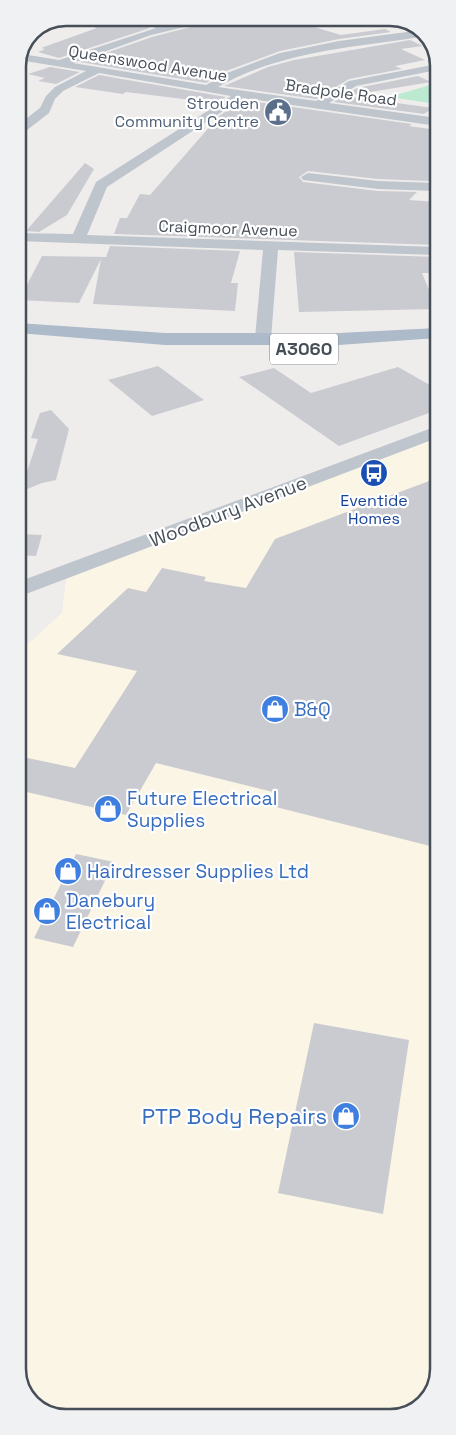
<svg xmlns="http://www.w3.org/2000/svg" width="456" height="1435" font-family="'Space Grotesk',sans-serif">
	<rect width="100%" height="100%" fill="#efecec"/>
	<path fill="#faf5e5" d="M437 431 438 1369 428 1399 402 1416 63 1417 34 1406 19 1381 18 653 62 613 67 571Z"/>
	<path fill="#bcead0" d="M437 83V104L389 97Z"/>
	<path fill="#cacbd0" d="M79 18H118L150 28 59 58 38 52 45 49 41 48 97 28 78 22Z
		M140 18H202L169 23Z
		M225 18H284L341 35 385 29 391 32 339 39 280 51 226 71 206 83 80 62 152 37Z
		M410 40 423 46 401 49 425 60 395 66 402 69 349 79 316 99 224 86 268 67 294 60Z
		M50 67 80 72 56 84 38 81 45 78 28 74Z
		M99 75 226 97 216 103 126 92 123 94 75 87Z
		M418 76 431 82 346 96 433 108 424 114 334 102 357 88Z
		M243 100 412 124 409 126 437 130V172L429 181 378 179 308 171 299 177 303 182 378 191 417 192 409 200 437 202V245L114 234 120 218H127L140 194 150 195 219 116Z
		M85 163 94 169 67 215 39 232 26 231Z
		M110 246 240 251 231 283H238L235 311 93 304 101 259 79 303 19 300 42 256 106 257Z
		M294 252 437 257V273H422L437 309 299 312Z
		M158 366 204 400 152 416 108 380Z
		M398 367 437 389V410L339 446 239 377 274 368 311 393Z
		M51 410 69 429 56 480 42 483 20 492 38 439 31 438 40 413Z
		M437 478 438 848 268 805 273 792 156 763 126 815 18 790V756L75 768 137 671 57 654 128 588 146 592 162 568 206 577 204 581 246 588 275 539Z
		M18 534 42 535 36 556 18 555Z
		M76 854 114 862 73 947 34 938Z
		M314 1023 409 1040 383 1214 278 1193Z"/>
	<g fill="none" stroke-linecap="round" stroke-linejoin="round">
		<path fill="#bec5cd" fill-rule="evenodd" d="M120 18C137 16 153 25 169 25 187 26 204 16 223 18L151 35 73 63 206 85 227 73 280 53 339 41 422 30 426 36C354 48 283 50 218 87L316 101 349 81 437 64V70L356 86 329 103 437 118V126L243 98 107 187 87 235 437 247V255L278 250 271 338 269 342H257L255 338 263 250 18 241V233L73 234 96 182 231 96 99 73 63 91 55 99 49 113 22 134 18 135V125L40 108 46 96 55 87 86 71 19 60 22 54 59 60 156 28Z
			M308 173 378 181 437 183V191L378 189 303 180 301 177Z
			M437 426V438L18 597V582Z"/>
		<path fill="#adbac9" fill-rule="evenodd" d="M18 323 165 333H339L437 328V338L339 345H165L18 333Z"/>
	</g>
	<defs>
		<g id="civic-disc" transform="scale(1.4375)"><circle r="9.5" fill="#5c6f8a" stroke="#fff"/><path d="M-.6-6.5H3V-4.5H.6V-3L4-1V1h2V6H-6V1h2V-1L-.6-3ZM-1.2 2.5V6h2.4V2.5Z" fill="#fff"/></g>
		<g id="bus-disc" transform="scale(1.4375)"><circle r="9.5" fill="#1a4fb4" stroke="#fff"/><path d="M-5-6H5V4H4V6H2V4H-2V6H-4V4H-5ZM-3.5-4V0h7V-4ZM-3.5 1.2v1.5H-2V1.2ZM2 1.2v1.5H3.5V1.2Z" fill="#fff"/></g>
		<g id="shop-disc" transform="scale(1.4375)"><circle r="9.5" fill="#3f7fe0" stroke="#fff"/><path d="M-5-2.5h2.3a2.7 3.5 0 0 1 5.4 0H5L5.5 6h-11ZM-1.5-2.5h3a1.5 2.3 0 0 0-3 0Z" fill="#fff"/></g>
	</defs>
	<g fill-rule="evenodd">
		<use href="#civic-disc" x="278" y="112"/>
		<use href="#bus-disc" x="374" y="473"/>
		<use href="#shop-disc" x="275" y="709"/>
		<use href="#shop-disc" x="108" y="809"/>
		<use href="#shop-disc" x="68" y="871"/>
		<use href="#shop-disc" x="47" y="911"/>
		<use href="#shop-disc" x="346" y="1116"/>
	</g>
	<g text-anchor="middle" stroke-width="4.5" stroke-linejoin="round" paint-order="stroke">
		<g font-size="16" fill="#464e58" stroke="#fff">
			<text transform="translate(148 63) rotate(9)" y="6">Queenswood Avenue</text>
			<text transform="translate(341 92) rotate(8)" y="6">Bradpole Road</text>
			<text transform="translate(228 228) rotate(2)" y="6">Craigmoor Avenue</text>
		</g>
		<g font-size="16" fill="#4e5e75" stroke="#fff" text-anchor="end">
			<text x="259" y="109">Strouden<tspan x="259" dy="18">Community Centre</tspan></text>
		</g>
		<g font-size="16" fill="#164399" stroke="#fff">
			<text x="374" y="506">Eventide<tspan x="374" dy="18">Homes</tspan></text>
		</g>
		<rect fill="#fff" stroke="#7e838a" stroke-width="1" x="270" y="333.5" width="68" height="31" rx="4"/>
		<g font-size="18" font-weight="bold" fill="#464e58">
			<text x="304" y="355">A3060</text>
		</g>
		<g font-size="19" fill="#464e58" stroke="#fff">
			<text transform="translate(228 511) rotate(-21)" y="7">Woodbury Avenue</text>
		</g>
		<g font-size="19" fill="#366cbe" stroke="#fff" text-anchor="start">
			<text x="294" y="716">B&amp;Q</text>
			<text x="127" y="805">Future Electrical<tspan x="127" dy="22">Supplies</tspan></text>
			<text x="87" y="878">Hairdresser Supplies Ltd</text>
			<text x="66" y="907">Danebury<tspan x="66" dy="22">Electrical</tspan></text>
		</g>
		<g font-size="22" fill="#366cbe" stroke="#fff" text-anchor="end">
			<text x="327" y="1124">PTP Body Repairs</text>
		</g>
	</g>
	<path d="M0 0H456V1435H0ZM66 26H390A40 40 0 0 1 430 66V1369A40 40 0 0 1 390 1409H66A40 40 0 0 1 26 1369V66A40 40 0 0 1 66 26Z" fill="#f0f1f2" fill-rule="evenodd"/>
	<path fill="none" stroke="#464e58" stroke-width="2.5" d="M66 26H390A40 40 0 0 1 430 66V1369A40 40 0 0 1 390 1409H66A40 40 0 0 1 26 1369V66A40 40 0 0 1 66 26Z"/>
</svg>
